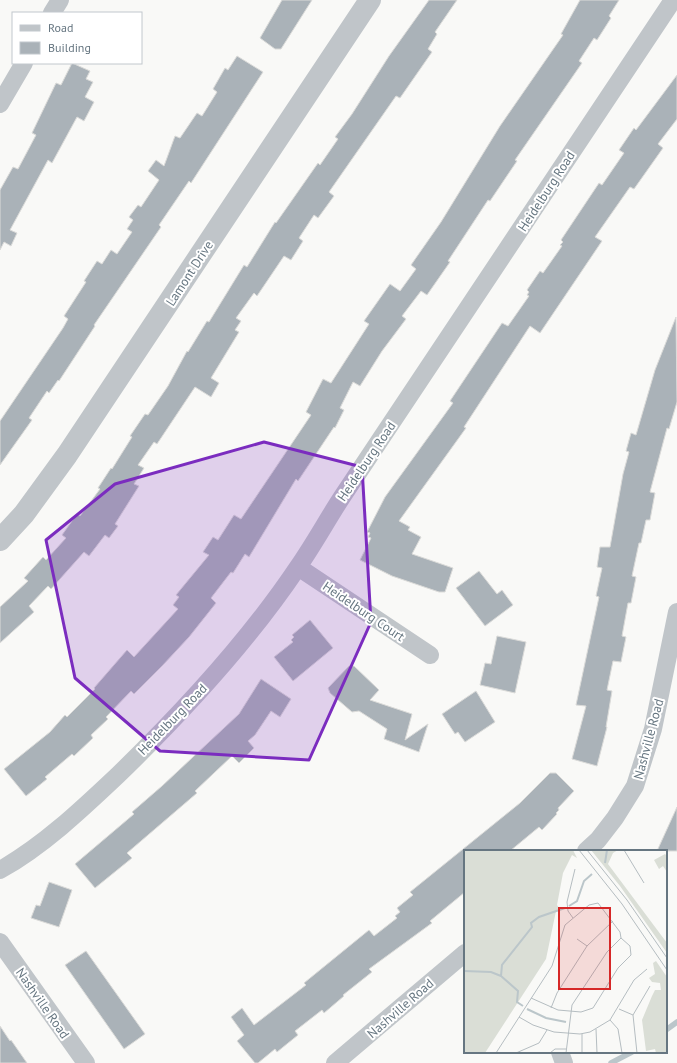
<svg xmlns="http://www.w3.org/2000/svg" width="677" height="1063" font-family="'PT Sans',sans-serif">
	<rect width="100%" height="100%" fill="#f9f9f7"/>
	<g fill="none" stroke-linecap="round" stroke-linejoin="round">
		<path stroke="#bbc6ca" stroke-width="5.5" d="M666 1030 677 1022
			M611 1063 632 1052"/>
	</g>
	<path fill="#aab2b8" stroke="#dbdbd9" d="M282 0H312L281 49H275L260 38Z
		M429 0H457L435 32 437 34 428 49 432 52 400 98 396 96 329 192 334 196 318 218 314 215 299 238 303 241 291 260 284 256 257 296 254 293 236 318 241 321 235 330 239 332 211 378 219 383 211 397 195 387 157 444 154 442 138 465 144 468 134 484 139 486 115 524 118 526 109 538 105 535 89 556 84 552 51 589 48 586 29 606 34 612 0 643V607L28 581 24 578 43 557 46 560 66 538 62 535 77 514 80 516 100 489 98 488 111 468 112 469 132 437 130 436 145 414 148 415 168 386 187 351 188 352 207 321 209 322 244 265 247 267 275 222 276 223 318 163 320 165 338 139 335 137 352 114 389 56Z
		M580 0H619L609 16 611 18 597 40 594 38 579 61 582 63 515 160 517 161 490 201 488 200 448 261 450 262 427 295 421 291 402 316 406 319 382 351 360 386 353 382 340 408 344 410 335 428 334 427 298 481 296 479 249 557 245 554 233 573 231 572 211 598 216 603 189 637 162 666 134 694 131 691 106 717 108 719 91 735 93 738 74 756 72 754 45 777 47 779 26 796 4 769 50 732 65 715 67 717 95 689 94 688 127 650 134 657 178 609 173 605 179 597 176 595 209 555 203 552 213 537 218 540 234 515 241 519 311 415 306 412 323 379 331 383 369 324 364 321 390 284 400 291 416 269 411 265 441 222 500 126 563 35 561 34Z
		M237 56 263 72 191 183 189 181 159 225 161 227 94 325 95 326 59 381 58 380 49 393 47 391 29 418 32 420 0 465V421L63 328 68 319 64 316 86 282 84 281 97 261 102 264 111 250 117 254 132 232 127 229 133 220 129 217 138 205 141 207 159 180 148 171 156 160 164 166 175 136 180 138 197 113 202 116 217 92 213 89 225 68 228 70Z
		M72 63 90 71 86 79 93 82 85 97 94 102 84 121 77 117 52 163 48 160 10 230 17 233 11 246 4 242 0 250V190L13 167 18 169 36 135 32 133 56 83 61 85Z
		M677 75V119L658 144 663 148 634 189 630 187 595 237 602 241 540 333 530 326 464 427 466 428 399 521 410 527 408 530 421 537 412 554 453 568 445 592H439L392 576 360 560 371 538 368 537 370 533 367 532 385 497 453 403 450 401 502 323 508 326 529 296 527 295 529 292 527 290 540 271 543 273 562 246 560 245 563 242 561 240 599 183 602 185 624 153 619 150 634 128 636 130Z
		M676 317 677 402 669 429 667 428 650 492 655 493 650 520H646L641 543H639L632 576 636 577 631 603H628L622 636 626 637 621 662 613 661 607 690 612 691 606 727H607L597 766 572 759 586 706 576 705 599 597 596 596 602 568 597 567 600 547H610L623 474 629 452 626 451 631 433 636 435 655 370Z
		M479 571 497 594 502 590 513 605 485 626 456 588Z
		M310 620 333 648 293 681 274 657 293 642 291 640 294 637 292 635Z
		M497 636 526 642 515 693 480 685 485 663 491 664Z
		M349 666H354L379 690 370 700 412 714 405 740 428 724 419 752 384 739 387 729 359 711 352 712 330 693 328 688Z
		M261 679 291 699 280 717 271 711 255 735 248 741 254 748 239 763 232 756 195 791 197 793 127 853 132 858 95 888 75 864 134 814 132 812 162 786 239 714Z
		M476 691 495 722 465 742 458 732 455 734 442 714Z
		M550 773H556L574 791 558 808 559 810 556 813 557 814 542 830 539 827 510 851H465V892L430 921 432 923 369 969 372 972 343 995 344 996 324 1013 322 1010 295 1031 298 1035 277 1052 275 1049 258 1063H255L237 1041 244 1035 231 1017 242 1008 254 1025 306 985 304 983 369 930 374 936 397 918 395 916 400 912 397 908 413 895 410 892 520 803Z
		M677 807V851H657Z
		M49 882 72 890 59 927 31 918 36 905 40 906Z
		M86 951 145 1034 124 1049 65 965Z
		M0 1026 10 1041 11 1040 27 1063H0Z"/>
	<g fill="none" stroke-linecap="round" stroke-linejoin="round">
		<path stroke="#c0c5c9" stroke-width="18" d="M52 13 60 0
			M0 104 24 63
			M298 567 430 655
			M586 851 598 840 615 818 635 786 653 729 677 612
			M0 870C43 846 82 809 118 775 184 711 247 643 298 567 314 544 327 520 342 497L673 0
			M0 942 86 1063
			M560 1052 564 1063
			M335 1063 465 953"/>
		<path stroke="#c0c5c9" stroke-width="22" d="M0 540 24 514 67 455 370 0"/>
	</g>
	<path fill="#7b2cbf" fill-opacity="0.2" stroke="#7b2cbf" stroke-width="3" stroke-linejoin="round" d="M264 442 362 467 371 622 309 760 160 751 75 678 46 540 115 484Z"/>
	<g text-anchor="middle" stroke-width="4" stroke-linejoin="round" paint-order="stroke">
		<g font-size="13" fill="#667681" stroke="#fff">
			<text transform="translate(546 191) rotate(-57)" y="5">Heidelburg Road</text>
			<text transform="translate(189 273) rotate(-57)" y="5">Lamont Drive</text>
			<text transform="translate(366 461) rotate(-56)" y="5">Heidelburg Road</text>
			<text transform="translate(364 611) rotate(34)" y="5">Heidelburg Court</text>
			<text transform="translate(172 719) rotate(-46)" y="5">Heidelburg Road</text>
			<text transform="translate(648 739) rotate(-75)" y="5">Nashville Road</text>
			<text transform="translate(43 1003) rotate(55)" y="5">Nashville Road</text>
			<text transform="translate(400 1008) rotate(-41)" y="5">Nashville Road</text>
		</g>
	</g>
	<g transform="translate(464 850)">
		<rect width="203" height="203" fill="#f9f9f7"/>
		<path d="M0 0H109L113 8 108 5 99 23 93 55 95 58 92 61 82 109 21 203H0ZM127 0H154L149 3 144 14 203 93V103L156 36ZM201 4 203 6V22L199 16 195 19 190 10ZM192 111 203 127V203H192L191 199 182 201 178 170 188 146 191 140H197L196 133 188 132 185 128 191 124 189 113Z" fill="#daded6"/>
		<path fill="none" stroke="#bbc6ca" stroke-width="2" d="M141 13 143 0M105 56 113 51 120 31 128 24M0 121 27 122 37 126 38 115 68 77 67 73 75 67 101 58M37 126 54 141 53 152 59 156M63 159 82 168 102 172"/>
		<path fill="none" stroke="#b5bdc1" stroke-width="1" d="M115 0 158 54 203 120M123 0 163 50 203 108M160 0 180 33M109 68 104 61 103 52 111 19M113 89 123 96M67 148 94 160 117 162 129 158 154 118 167 105 166 96 157 88M87 158 93 143 123 96 149 71M155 159 169 165M55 167 69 175 90 182 116 184 126 182 146 170 170 130 183 119M146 170 154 179 158 203M132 179 133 203M32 203 88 116 101 75 125 55 134 53 156 82 157 88M52 203 75 193 83 180M86 203 91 199H102M102 203 108 155 143 102 157 88M118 203V184M173 203 169 165 186 136"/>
		<path fill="#d62828" fill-opacity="0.15" stroke="#d62828" stroke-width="2" d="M95 58H146V139H95Z"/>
		<rect width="203" height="203" fill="none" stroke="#667681" stroke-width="2"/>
	</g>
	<rect x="12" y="12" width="130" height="52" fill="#ffffff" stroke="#c2c8cd"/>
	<rect x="20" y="25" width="20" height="6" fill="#c0c5c9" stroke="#c2c8cd"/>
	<text x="48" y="32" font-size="12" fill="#667681">Road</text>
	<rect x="20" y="42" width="20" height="12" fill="#aab2b8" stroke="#c2c8cd"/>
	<text x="48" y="52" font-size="12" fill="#667681">Building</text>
</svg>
